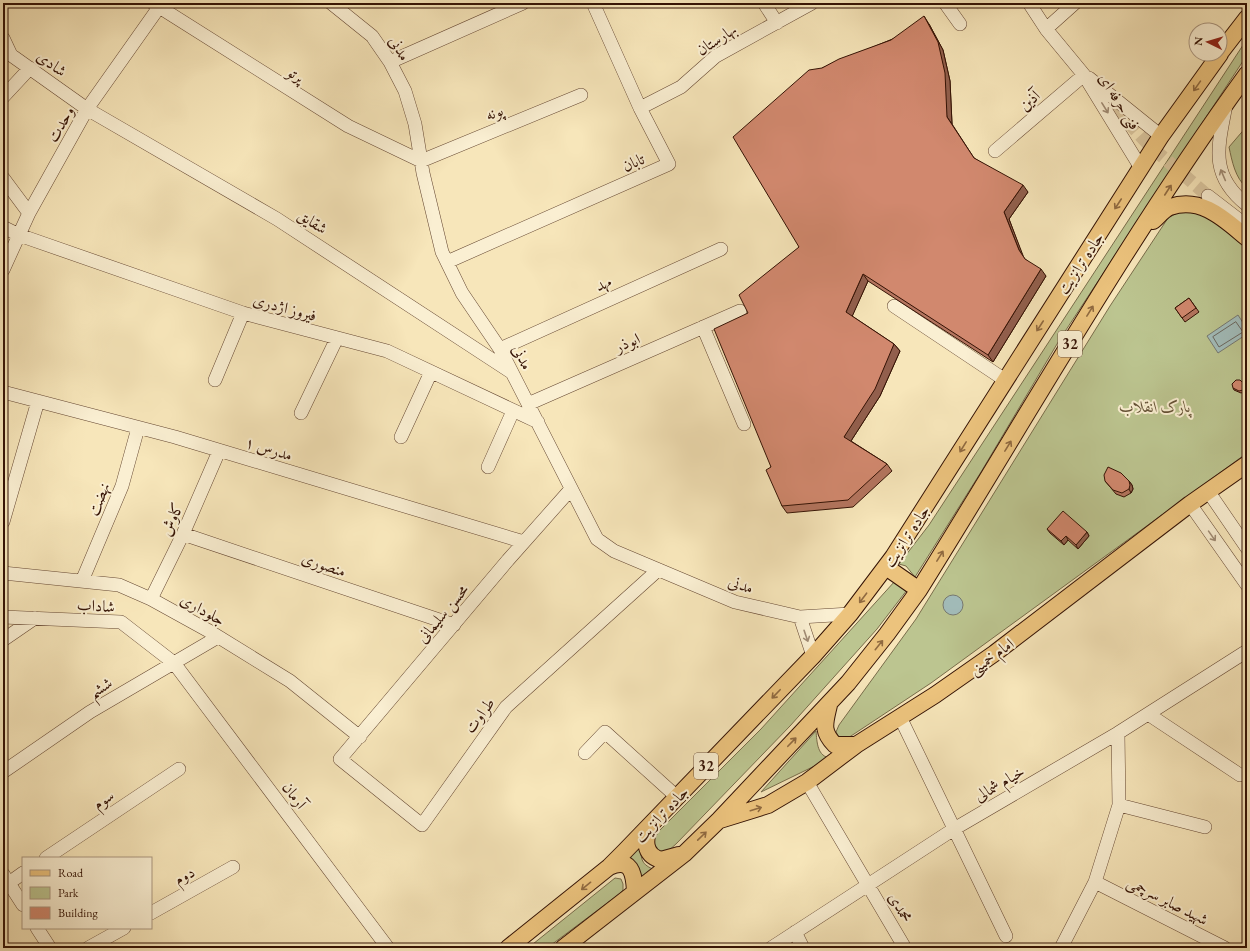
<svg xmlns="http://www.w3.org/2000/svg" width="1250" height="951" font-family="'EB Garamond',Amiri,serif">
	<rect width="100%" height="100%" fill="#f7e6ba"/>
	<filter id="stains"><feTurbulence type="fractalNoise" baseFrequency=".005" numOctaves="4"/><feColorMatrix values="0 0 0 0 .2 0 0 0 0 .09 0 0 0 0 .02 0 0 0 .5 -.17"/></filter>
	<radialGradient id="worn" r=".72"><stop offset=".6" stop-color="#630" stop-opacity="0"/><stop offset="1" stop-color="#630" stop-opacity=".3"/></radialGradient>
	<path fill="#bcc590" stroke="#786c4a" d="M1247 39V55L1060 339 981 472 915 577 906 566 899 564 929 525Z
		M1247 126V188C1235 178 1232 161 1229 147Z
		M1181 211 1202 214 1247 243V453L931 683 851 736 848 738 839 737 836 732 839 725 916 619 1110 306 1168 218Z
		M895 581 907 590 877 629 790 726 677 843 666 853 659 854 653 843 658 832 761 729Z
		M816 731C817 742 817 757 831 758L761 792Z
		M641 845C641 857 640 864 653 869L640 884 623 861Z
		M615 878 621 879 623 884V890L618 895 547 948H528Z"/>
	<path fill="#a2bdbb" stroke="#767972" d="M1238 315 1247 329V334L1218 353 1207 336Z
		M943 605a10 10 0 1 1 20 0a10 10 0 1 1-20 0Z"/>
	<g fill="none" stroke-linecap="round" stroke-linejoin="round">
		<path stroke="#6b6860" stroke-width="1" d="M1236 322 1243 332 1219 347 1213 337Z"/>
		<path stroke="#dac69f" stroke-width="13" stroke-dasharray="13 6" stroke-linecap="butt" d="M1102 93 1148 144 1208 196"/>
		<g stroke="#654732" stroke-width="14">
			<path id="minor" d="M153 3 348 126 421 161 581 95
				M331 3 372 36 390 62 405 91 415 124 423 173 442 252 462 293 500 349 597 539 614 551 735 602 800 617 850 614
				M764 3 777 23
				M945 3 960 24
				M1029 3 1046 29 1084 75 1141 168
				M1046 29 1075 3
				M3 38 11 55 87 109 277 219 511 372
				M390 62 523 3
				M1089 78 1161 136
				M3 97 30 68
				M1226 105C1218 147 1209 175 1247 205
				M640 108 681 87 716 56 812 3
				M995 151 1084 75
				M3 178 29 213
				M1208 196 1247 226
				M3 227 19 235 243 313 387 351 538 422
				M447 262 669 164 640 108 593 3
				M3 270 29 213 87 109 162 3
				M894 306 1005 380
				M703 327 744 424
				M500 349 721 249
				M215 380 243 313
				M3 392 175 437 524 542
				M528 404 740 311
				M301 413 337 338
				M401 437 431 372
				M488 467 513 411
				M571 489 508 560 340 759 422 825 506 707 658 570
				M1208 491 1247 548
				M1190 504 1247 585
				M3 522 38 401
				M183 534 454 625
				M3 573 119 585 151 599 209 631 290 681 360 737
				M82 581 122 486 138 428
				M151 599 183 534 219 451
				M3 617 121 622 174 663 388 948
				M800 617 813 656
				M3 640 35 618
				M1148 714 1240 775
				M900 717 1006 936
				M585 753 605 732 677 797
				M3 772 90 712 218 637
				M807 782 905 948
				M1119 805 1205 827
				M46 858 179 769
				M3 874 23 905
				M1095 882 1225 948
				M9 883 23 873
				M151 913 233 867
				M37 928 50 948
				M795 932 803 948
				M88 948 124 928
				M771 948 954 829 1118 733 1247 651
				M1061 948 1095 882 1119 805 1118 733"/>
		</g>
		<g stroke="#341204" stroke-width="18">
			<path id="major" d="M1220 53 1247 18
				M1153 221C1158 217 1164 209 1170 207 1202 196 1225 220 1247 238
				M886 567 919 590
				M829 705C825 723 821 731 835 745H856
				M720 820 768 805 807 782 856 745 935 695 995 653 1190 504 1247 464
				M651 825C644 838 643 855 661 860L679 855
				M609 867C631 857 634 873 635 891
				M508 948 609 867 624 852 813 656 850 614 893 557 1161 136 1220 54
				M563 948 684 854 719 820 848 683 887 634 919 590C1027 417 1127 239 1247 74"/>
		</g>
		<use href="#minor" stroke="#faefd2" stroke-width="13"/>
		<use href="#major" stroke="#ecc37d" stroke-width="16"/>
	</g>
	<path fill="#b4755f" stroke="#341204" d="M929 24 943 50 950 81 952 124 974 158 1028 192 1009 219 1023 257 1025 259 1046 276 993 362 868 281 852 316 894 344 900 351 880 396 851 441 887 464 892 471 853 507 787 513 782 506 771 467 748 313 799 247 822 68Z
		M1189 298 1199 312 1185 322 1175 308Z
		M1244 384 1245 386 1244 392 1241 393 1234 390 1233 388Z
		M1105 481H1129L1132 485 1133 489 1131 493 1124 497 1116 494Z
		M1047 529 1087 532 1089 536 1078 549 1068 540 1064 545 1050 533Z"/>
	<path fill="#925f4d" stroke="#341204" d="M924 16 929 24 943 50 950 81 952 124 947 117Z
		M1023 185 1028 192 1009 219 1024 258 1019 250 1004 212Z
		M1041 269 1046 276 993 362 988 355Z
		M863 274 868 281 851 319 846 312Z
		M894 344 900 351 880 396 849 444 844 437Z
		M1244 384 1245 386 1244 392 1243 390Z
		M1129 481 1132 485 1133 489 1131 493 1129 489Z
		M1087 532 1089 536 1078 549 1076 545Z
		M1066 536 1068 540 1064 545 1061 541Z"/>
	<path fill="#d1886e" stroke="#341204" d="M924 16 938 42 945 73 947 117 974 158 1023 185 1004 212 1019 250 1025 259 1041 269 988 355 863 274 846 312 894 344 875 389 844 437 887 464 848 500 782 506 766 470 771 467 714 329 748 313 739 295 799 247 733 137 809 70 822 68 839 59 891 40Z
		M1189 298 1196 308 1182 318 1175 308Z
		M1236 380H1240L1244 384 1243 390 1239 391 1233 388 1232 384Z
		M1108 467 1121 473 1129 481 1130 485 1129 489 1122 493 1113 490 1105 481 1104 475Z
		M1063 511 1087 532 1076 545 1066 536 1061 541 1047 529Z"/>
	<defs><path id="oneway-shaft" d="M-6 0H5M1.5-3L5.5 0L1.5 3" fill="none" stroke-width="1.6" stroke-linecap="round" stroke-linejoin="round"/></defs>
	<g stroke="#906a40">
		<use href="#oneway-shaft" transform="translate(1197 86) rotate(125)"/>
		<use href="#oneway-shaft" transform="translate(1168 190) rotate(-57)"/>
		<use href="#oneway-shaft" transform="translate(1118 204) rotate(123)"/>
		<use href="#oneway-shaft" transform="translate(1090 311) rotate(-58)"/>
		<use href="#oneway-shaft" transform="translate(1040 326) rotate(123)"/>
		<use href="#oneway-shaft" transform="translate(1008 446) rotate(-58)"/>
		<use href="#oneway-shaft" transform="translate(963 447) rotate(122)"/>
		<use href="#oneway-shaft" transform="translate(940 556) rotate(-58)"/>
		<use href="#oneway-shaft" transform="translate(863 598) rotate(127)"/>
		<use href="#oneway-shaft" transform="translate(879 645) rotate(-51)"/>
		<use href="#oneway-shaft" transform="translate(776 694) rotate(134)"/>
		<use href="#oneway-shaft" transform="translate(792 742) rotate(-46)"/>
		<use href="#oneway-shaft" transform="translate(756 809) rotate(-17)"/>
		<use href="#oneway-shaft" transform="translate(702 836) rotate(-44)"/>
		<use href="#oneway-shaft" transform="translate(586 886) rotate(141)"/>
	</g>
	<g stroke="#a18c75">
		<use href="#oneway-shaft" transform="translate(1105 108) rotate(58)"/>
		<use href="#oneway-shaft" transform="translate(1223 175) rotate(-113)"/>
		<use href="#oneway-shaft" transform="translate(1212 536) rotate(55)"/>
		<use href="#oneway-shaft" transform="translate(806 636) rotate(71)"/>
	</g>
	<g text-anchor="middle" stroke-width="4" stroke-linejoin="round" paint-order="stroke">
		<g fill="#faefd2" stroke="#6f5442" stroke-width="1">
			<rect x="1058" y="331" width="24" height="26" rx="3"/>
			<rect x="694" y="753" width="24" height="26" rx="3"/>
		</g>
		<g font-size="15" font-weight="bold" fill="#341204">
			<text x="1070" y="349">32</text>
			<text x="706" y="771">32</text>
		</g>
		<g font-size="16" fill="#341204" stroke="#faefd2">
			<text transform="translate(716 39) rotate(-33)" y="6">بهارستان</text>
			<text transform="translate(400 48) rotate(58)" y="6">مدنی</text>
			<text transform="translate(52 63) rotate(36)" y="6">شادی</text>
			<text transform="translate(296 74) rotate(32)" y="6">پرتو</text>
			<text transform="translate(1029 100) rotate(-41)" y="6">آذین</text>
			<text transform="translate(1120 101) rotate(58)" y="6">فنی حرفه ای</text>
			<text transform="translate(494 112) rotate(-22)" y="6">پونه</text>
			<text transform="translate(60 124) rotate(-61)" y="6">وحدت</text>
			<text transform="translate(633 162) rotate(-24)" y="6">تابان</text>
			<text transform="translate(313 221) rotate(33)" y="6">شقایق</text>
			<text transform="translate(1080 263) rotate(-57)" y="6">جاده ترانزیت</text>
			<text transform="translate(603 283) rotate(-24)" y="6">مهد</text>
			<text transform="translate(285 307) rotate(15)" y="6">فیروز اژدری</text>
			<text transform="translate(627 342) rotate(-24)" y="6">ابوذر</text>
			<text transform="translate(523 357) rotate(63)" y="6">مدنی</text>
			<text transform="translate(269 448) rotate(17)" y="6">مدرس ۱</text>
			<text transform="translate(98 499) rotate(-68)" y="6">نهضت</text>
			<text transform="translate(171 519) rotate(-66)" y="6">کاوش</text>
			<text transform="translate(906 536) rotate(-57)" y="6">جاده ترانزیت</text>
			<text transform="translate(324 564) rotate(19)" y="6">منصوری</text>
			<text transform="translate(741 584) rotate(18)" y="6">مدنی</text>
			<text transform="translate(96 605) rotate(4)" y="6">شاداب</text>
			<text transform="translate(203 609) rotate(29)" y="6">جلوداری</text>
			<text transform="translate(442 613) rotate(-50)" y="6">محسن سلیمانی</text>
			<text transform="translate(991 656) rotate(-36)" y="6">امام خمینی</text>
			<text transform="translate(100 687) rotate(-31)" y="6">ششم</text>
			<text transform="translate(479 715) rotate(-54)" y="6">طراوت</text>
			<text transform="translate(999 783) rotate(-30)" y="6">خیام شمالی</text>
			<text transform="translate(295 795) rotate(53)" y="6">آرمان</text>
			<text transform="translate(103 799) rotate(-34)" y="6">سوم</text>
			<text transform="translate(661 814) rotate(-47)" y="6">جاده ترانزیت</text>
			<text transform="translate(184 875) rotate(-29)" y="6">دوم</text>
			<text transform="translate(1168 900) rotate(27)" y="6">شهید صابر سرچمی</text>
			<text transform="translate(901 907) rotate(60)" y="6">محمدی</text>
		</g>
		<g font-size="16" font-style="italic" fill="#645135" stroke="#faefd2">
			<text x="1155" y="412">پارک انقلاب</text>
		</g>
	</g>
	<rect width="1250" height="951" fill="none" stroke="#f7e6ba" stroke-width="16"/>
	<rect x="4" y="4" width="1242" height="943" fill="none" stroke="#341204" stroke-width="2"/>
	<rect x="8" y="8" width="1234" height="935" fill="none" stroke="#341204"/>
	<rect x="22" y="857" width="130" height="72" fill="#faefd2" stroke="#ab9780"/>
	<rect x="30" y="870" width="20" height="6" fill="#ecc37d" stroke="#ab9780"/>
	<text x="58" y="877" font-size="12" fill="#341204">Road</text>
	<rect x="30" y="887" width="20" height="12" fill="#bcc590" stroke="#ab9780"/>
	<text x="58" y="897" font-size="12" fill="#341204">Park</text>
	<rect x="30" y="907" width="20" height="12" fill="#d1886e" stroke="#ab9780"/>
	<text x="58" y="917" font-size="12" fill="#341204">Building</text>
	<g transform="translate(1208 42) rotate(275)"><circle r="19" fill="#faefd2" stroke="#ab9780"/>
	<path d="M0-3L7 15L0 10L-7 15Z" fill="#8f2418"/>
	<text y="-6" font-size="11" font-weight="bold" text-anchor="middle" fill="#341204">N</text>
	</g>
	<rect width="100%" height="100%" filter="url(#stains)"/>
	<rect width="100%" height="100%" fill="url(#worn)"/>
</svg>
